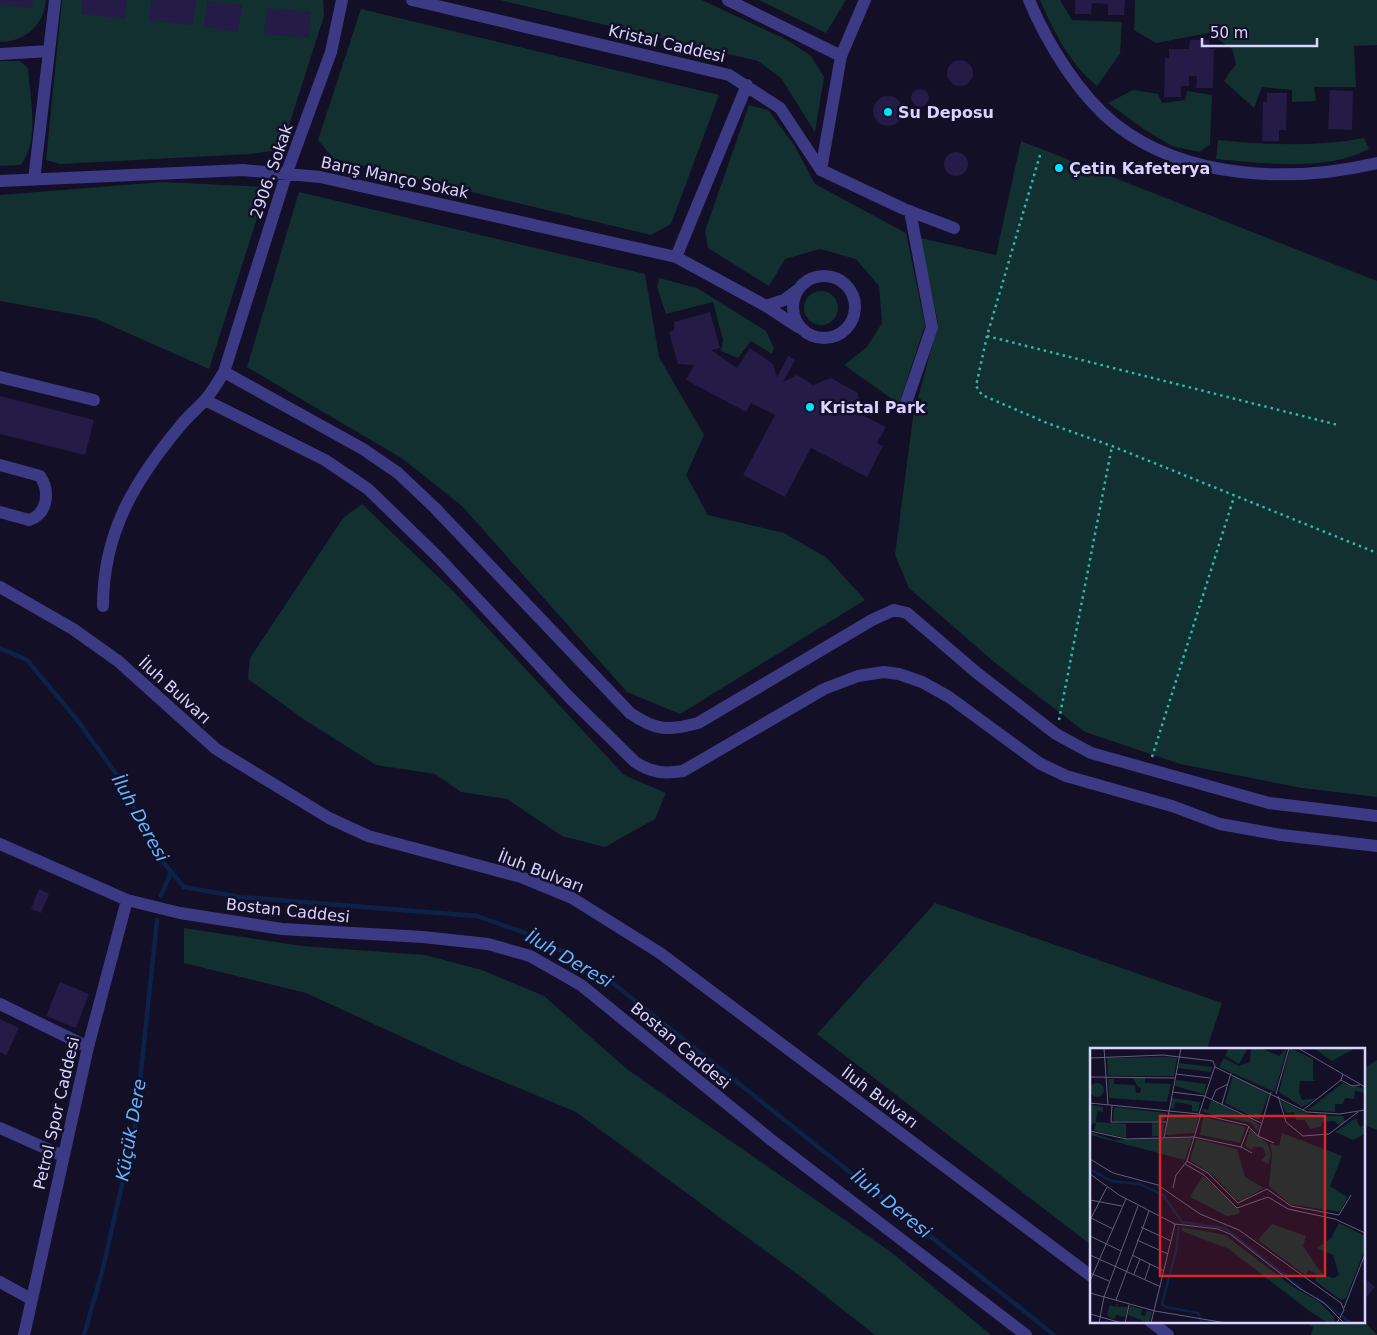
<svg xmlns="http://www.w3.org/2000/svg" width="1377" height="1335" font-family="'DejaVu Sans',sans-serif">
	<rect width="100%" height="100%" fill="#130f26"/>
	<path fill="#12302f" d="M0 0H46C44 25 25 42 0 42Z
		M62 0H323L324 16 284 141 272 151 251 154 60 164 46 160Z
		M500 0H702L787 40 811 56 824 77 815 132 781 78 758 61Z
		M759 0H846L826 33Z
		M1040 0H1060L1072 20 1122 22 1120 54 1097 86C1069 63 1054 32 1040 0Z
		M1135 0H1377V45L1354 46 1356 87H1314L1316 101 1292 102V90L1262 87 1254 108 1224 81 1236 64 1232 49 1209 33 1156 43 1134 30Z
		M361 9 719 95 671 224 651 235 334 159 318 140Z
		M0 61H20L28 68C30 99 40 138 21 165L0 166Z
		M1133 90 1158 94 1162 103 1185 100 1187 91 1212 95 1210 144 1199 152 1172 146 1145 130 1108 103Z
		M749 105 768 110 794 145 815 184 906 233 925 325 899 404 844 365 867 347 882 323 879 286 856 259 820 249 785 259 769 286 708 248 705 231Z
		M1364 138 1369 149C1326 172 1263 163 1216 159L1218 140C1267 145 1315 147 1364 138Z
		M1021 141 1377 281V797L1302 788 1180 764 1085 732 994 662 909 588 895 555 913 417 938 323 920 238 996 255Z
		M162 182 267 187 209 369 94 318 0 301V195Z
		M299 192 645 274 659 357 704 435 686 475 708 515 784 533 827 558 865 600 680 714 627 692 462 506 403 459 247 367Z
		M659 278 697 288 766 331 774 348 772 354 751 341 738 358 721 351 723 340 713 302 666 314 657 287Z
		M804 308a17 17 0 1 1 34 0a17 17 0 1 1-34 0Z
		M362 504 455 593 624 775 666 793 655 819 605 847 562 836 507 799 461 792 435 774 376 765 305 720 248 679 250 658 343 518Z
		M935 903 1222 1003 1207 1049H1091V1245L817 1034Z
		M184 928 302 946 425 955 482 970 544 996 628 1070 891 1252 991 1335H875L804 1279 576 1112 461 1064 306 993 184 963Z
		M1377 1060V1130L1363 1124V1069Z
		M1363 1320 1377 1335H1311L1313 1327 1304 1321Z"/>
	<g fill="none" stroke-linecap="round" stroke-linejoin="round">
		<path stroke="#0c2248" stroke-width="4.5" d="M0 648 27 660 78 721 122 782 156 854 184 887 240 897 477 916 540 938 609 980 1054 1335
			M161 896 171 872
			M84 1335 102 1272 135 1128 157 920"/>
	</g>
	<path fill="#241b47" d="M0 0H33L32 8 0 5Z
		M82 0H127L125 19 81 14Z
		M151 0H196L193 25 149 21Z
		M1075 0H1125L1124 15H1108V4L1092 3 1091 14H1075Z
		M207 1 242 5 238 32 204 27Z
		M267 8 311 12 308 38 264 34Z
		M1190 40H1209V49H1214L1213 88H1196L1197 76H1189V86H1181V97H1164L1165 58H1169V49H1189Z
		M947 73a13 13 0 1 1 26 0a13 13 0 1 1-26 0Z
		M911 98a9 9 0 1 1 18 0a9 9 0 1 1-18 0Z
		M1330 90 1353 91 1352 130 1328 129Z
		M1267 93H1287L1286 130H1279V141H1262L1263 102H1267Z
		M873 111a15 15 0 1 1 30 0a15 15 0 1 1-30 0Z
		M944 164a12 12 0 1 1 24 0a12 12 0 1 1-24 0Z
		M710 312 720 348 711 350 737 368 750 348 773 364 777 377 788 356 795 360 783 382 797 375 813 385 831 378 858 393 860 414 886 427 877 443 883 446 867 477 811 448 785 497 743 475 775 415 751 403 746 412 686 380 694 365 678 364 669 332 674 330V322Z
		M0 396 94 420 85 455 0 434Z
		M39 889 49 894 41 913 31 909Z
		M60 982 89 994 76 1028 46 1016Z
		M0 1019 19 1028 6 1055 0 1052Z
		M1363 1277 1375 1287 1363 1301Z"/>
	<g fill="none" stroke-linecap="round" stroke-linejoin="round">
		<path stroke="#2fb8b0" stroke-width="2.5" stroke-dasharray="2.5 4" stroke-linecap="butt" d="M1040 155 987 336 976 386 982 395 1047 423 1112 446 1377 553
			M987 336 1338 425
			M1059 720 1112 446
			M1152 757 1234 497"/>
		<path stroke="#3d3a85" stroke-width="12" d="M412 0 729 75 780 108 821 170 904 209 954 228
			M728 0 841 56
			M1029 0C1047 43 1078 94 1115 124 1186 180 1292 183 1377 163
			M0 54 49 51
			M821 170 841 56 865 0
			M34 180 55 0
			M0 181 243 170 320 177 676 257 766 306
			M676 257 747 85
			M793 307a31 31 0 1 1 62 0a31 31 0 1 1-62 0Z
			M796 291 784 300 766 306 798 327
			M224 372 363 449 398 473 435 508 630 713C656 731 668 731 698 723L872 620 894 610 907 613 977 673 1056 734 1091 753 1269 803 1377 816
			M0 377 94 400
			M205 400 325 460 368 489 439 558 569 697 635 762C652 773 664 774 683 771L824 689 858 676 884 672 899 674 922 682 949 697 1039 763 1066 776 1172 806 1220 824 1281 835 1377 846
			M906 403 932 327 910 211
			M0 465 40 476C50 491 48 514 29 520L0 512
			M0 587 73 629 118 661 216 749 329 818 368 836 521 877 572 898 660 953 1091 1276
			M103 606C103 532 135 480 181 425 188 416 197 409 205 400 212 392 218 382 224 372L287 172 331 52 342 0
			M0 844 127 900 180 913 282 929 423 937 488 944 530 956 581 985 770 1139 1026 1335
			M0 1004 88 1047
			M0 1128 63 1156
			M0 1282 31 1299
			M1150 1321 1168 1335
			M24 1335 88 1047 127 900"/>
	</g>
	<g fill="#00e5ff" stroke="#130f26" stroke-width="2">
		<circle cx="888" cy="112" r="5"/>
		<circle cx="1059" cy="168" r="5"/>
		<circle cx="810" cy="407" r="5"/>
	</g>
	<g text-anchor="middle" stroke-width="5" stroke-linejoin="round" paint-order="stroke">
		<g font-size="16" fill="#d9d4ff" stroke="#130f26">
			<text transform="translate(667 43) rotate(13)" y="6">Kristal Caddesi</text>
			<text transform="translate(271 171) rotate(-71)" y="6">2906. Sokak</text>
			<text transform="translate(395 177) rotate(12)" y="6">Barış Manço Sokak</text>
			<text transform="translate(175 690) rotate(42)" y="6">İluh Bulvarı</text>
			<text transform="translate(541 871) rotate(21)" y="6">İluh Bulvarı</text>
			<text transform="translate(288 910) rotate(6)" y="6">Bostan Caddesi</text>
			<text transform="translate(681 1045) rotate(40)" y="6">Bostan Caddesi</text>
			<text transform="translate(880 1097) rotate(37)" y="6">İluh Bulvarı</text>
			<text transform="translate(56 1113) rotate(-77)" y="6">Petrol Spor Caddesi</text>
		</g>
		<g font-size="16" font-weight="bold" fill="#d9d4ff" stroke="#130f26" text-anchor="start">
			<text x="898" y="118">Su Deposu</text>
			<text x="1069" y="174">Çetin Kafeterya</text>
			<text x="820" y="413">Kristal Park</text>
		</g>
		<g font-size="18" font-style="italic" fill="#62b6ff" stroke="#130f26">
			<text transform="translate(140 818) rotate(61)" y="6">İluh Deresi</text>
			<text transform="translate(569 959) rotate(30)" y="6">İluh Deresi</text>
			<text transform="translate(131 1130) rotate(-80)" y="6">Küçük Dere</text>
			<text transform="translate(891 1204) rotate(39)" y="6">İluh Deresi</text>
		</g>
	</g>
	<g transform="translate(1090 1048)">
		<rect width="275" height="275" fill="#130f26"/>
		<path d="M139 0H158L149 16 135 8ZM161 0H171L189 8 197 0 185 44 129 19 134 10 149 18 160 14ZM200 0 223 11V31L226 33H210L209 45 212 52 227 50 212 59 189 44ZM223 0H265L242 13ZM17 10 76 9 87 10 84 28H23L18 27ZM89 15 122 19 121 24 88 20ZM143 27 179 46 169 72 135 55ZM43 30H55V35L81 36 77 54 19 50 18 31H24V36L45 37 46 45H50L51 40 48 39ZM86 32 116 36 114 46 85 38ZM253 35 275 41V50L273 44 265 43 264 51 255 50 253 56H245V64L218 62ZM0 42a7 7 0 1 1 14 0a7 7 0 1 1-14 0ZM81 50 110 54 108 64 102 63V57L85 54 84 61 80 60ZM121 52 164 73 169 77 168 84 161 75 113 64 112 60 118 62ZM190 52 220 67 253 68 255 73 250 78 244 73 232 74V78L220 81 215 72H206L204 64 196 65ZM1 57 13 59V64L7 63 6 74 36 76V90L4 83 6 75 0 77ZM24 59 76 65V69L72 73H23ZM78 65 109 68 104 85 76 87ZM113 69 156 79 150 95 110 87ZM266 70 270 79 274 77 275 86 263 92 245 84ZM62 75 74 76 73 88H62ZM160 81 178 96 181 107 178 116 171 112 176 107 173 99H164L162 102 155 98ZM0 84 23 92 102 90 95 112 0 87ZM192 85 252 108 240 138 257 149 250 164 200 156 179 138 182 107 180 96 189 98ZM106 91 147 101 155 129 174 140 151 153 145 151 125 129 100 112ZM113 128 150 163 148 166 137 168 100 149ZM249 175 275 188V201L256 250 251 252 225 233 227 226 219 222 215 227 168 192 182 176 216 188 213 198 227 219 235 228 244 230 249 227 243 207 227 200 241 190ZM92 179 135 187 203 239 228 253 244 269V275H238L218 262 139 201 92 183ZM27 254 28 259H38L35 269 26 267 25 271 20 270 17 266 20 257 26 259ZM40 258 52 261 51 267 55 268 56 263 62 264 59 275 38 267Z" fill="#12302f"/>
		<path fill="none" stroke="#0c2248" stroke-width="2.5" d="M0 121 21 133 50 136 73 147 92 174 135 180 212 241M89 178 86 203 72 256 76 259 108 265 112 275M226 249 261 275"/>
		<path fill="none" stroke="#625e7d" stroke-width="1" d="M14 0 18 57M208 0 275 39M0 10 73 7 123 13 125 18 109 66M125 19 217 64 250 66 275 62M86 26 120 30M0 29 85 30M251 32 262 38 270 37M82 44 114 48 171 75M186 46 199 0M188 48 196 74 213 88 239 86 268 64M122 51 126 42 138 36M0 55 109 66 157 77 168 88 184 95M132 56 141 25M22 57 21 74H76M213 62 251 32 253 26M0 83 36 91 104 89 151 99 162 105M168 88 181 44M74 90 91 0M151 99 159 78M0 111 23 125 68 137 110 166 149 182 251 255 254 262 247 275M97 113 118 125 148 155 177 141 201 158 249 167 261 147M95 116 114 127 147 160 178 149 198 161 245 171 275 185M0 126 29 147 85 176 128 181 140 186 209 240 234 255 254 275M83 140 86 127 97 113 111 66M0 152 32 158M1 170 23 181M0 172 17 139M51 179 81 193M0 188 31 203M47 192 78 206M0 207 71 239M42 207 74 223M0 225 19 233M44 226 50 211M55 231 60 216M0 233 36 151M0 245 65 263 136 275M26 252 59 163M254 260 275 206M0 266 32 275M9 275 14 249 48 158M35 275 39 257M61 275 85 176"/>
		<path fill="#d62828" fill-opacity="0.15" stroke="#d62828" stroke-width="2.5" d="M70 68H235V228H70Z"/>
		<rect width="275" height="275" fill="none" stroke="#d9d4ff" stroke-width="2.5"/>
	</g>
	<path d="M1202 38v8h115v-8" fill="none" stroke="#d9d4ff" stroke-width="2.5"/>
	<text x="1210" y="38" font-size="15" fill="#d9d4ff" stroke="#130f26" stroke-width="4" paint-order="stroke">50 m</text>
</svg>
